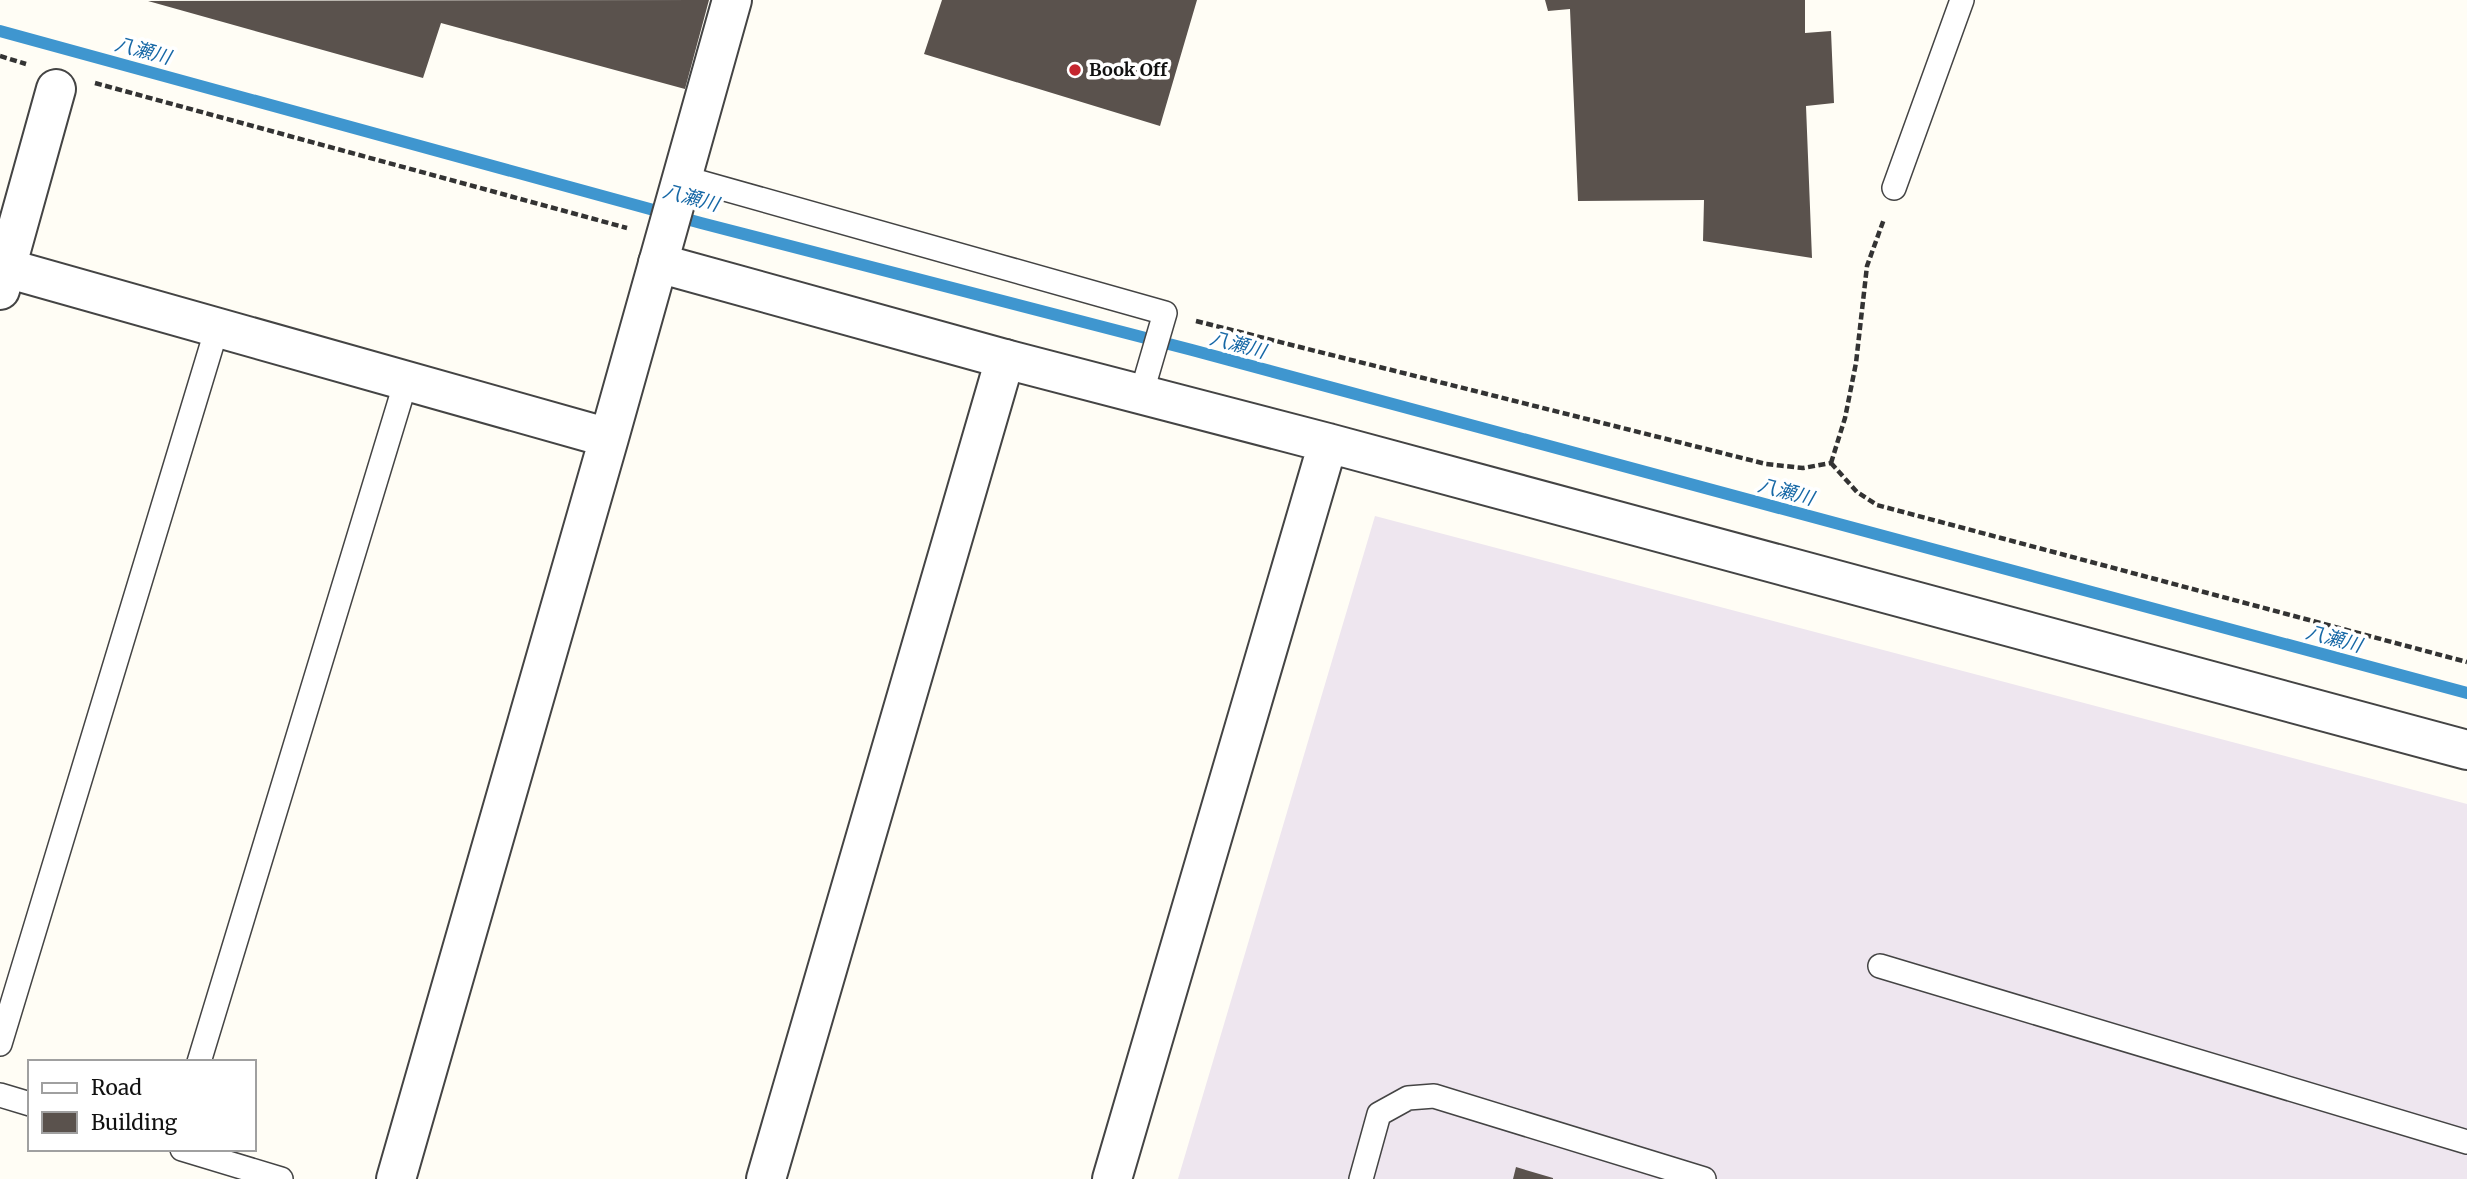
<svg xmlns="http://www.w3.org/2000/svg" width="2467" height="1179" font-family="Merriweather,'Noto Sans JP',serif">
	<rect width="100%" height="100%" fill="#fffdf5"/>
	<path fill="#eee6ef" d="M1375 516 2467 804V1179H1178Z"/>
	<g fill="none" stroke-linecap="round" stroke-linejoin="round">
		<path stroke="#3f96cf" stroke-width="12" d="M0 31 701 223 1192 350 2467 693"/>
	</g>
	<path fill="#5a524d" d="M709 0 685 89 441 23 423 78 148 1Z
		M942 0H1197L1160 126 924 54Z
		M1545 0H1805V33L1831 31 1834 103 1806 106 1812 258 1703 241 1704 200 1578 201 1570 9 1548 11Z
		M1516 1167 1553 1178V1179H1513Z"/>
	<g fill="none" stroke-linecap="round" stroke-linejoin="round">
		<g stroke="#444" stroke-width="26">
			<path id="service" d="M682 177 1165 313 1141 395
				M1894 188 1962 0
				M1880 966 2467 1142
				M0 1044 217 328
				M199 1062 406 381
				M0 1095 30 1104
				M182 1149 281 1179
				M1361 1179 1379 1114 1408 1098 1434 1096 1704 1179"/>
		</g>
		<g stroke="#444" stroke-width="42">
			<path id="minor" d="M6 268 609 438
				M0 290 56 89
				M396 1179 609 438 732 0
				M766 1179 1005 359"/>
		</g>
		<g stroke="#444" stroke-width="42">
			<path id="tertiary" d="M658 263 1005 359 1328 443 2467 750
				M1112 1179 1328 443"/>
		</g>
		<path stroke="#333" stroke-width="4.5" stroke-dasharray="7 3.5" stroke-linecap="butt" d="M0 56 26 64
			M95 83 627 228
			M1196 321 1766 464 1803 468 1831 463
			M1831 463 1857 492 1877 505 2467 662
			M1831 463 1845 418 1856 363 1867 266 1884 219"/>
		<use href="#service" stroke="#fff" stroke-width="23"/>
		<use href="#minor" stroke="#fff" stroke-width="38"/>
		<use href="#tertiary" stroke="#fff" stroke-width="38"/>
	</g>
	<circle fill="#c4262e" stroke="#fff" stroke-width="2.5" cx="1075" cy="70" r="7"/>
	<g text-anchor="middle" stroke-width="7" stroke-linejoin="round" paint-order="stroke">
		<g font-size="18" font-weight="bold" fill="#111" stroke="#fff" text-anchor="start">
			<text x="1089" y="76">Book Off</text>
		</g>
		<g font-size="19" font-style="italic" fill="#1768a6" stroke="#fff">
			<text transform="translate(143 50) rotate(15)" y="7">八瀬川</text>
			<text transform="translate(691 197) rotate(15)" y="7">八瀬川</text>
			<text transform="translate(1238 344) rotate(15)" y="7">八瀬川</text>
			<text transform="translate(1786 491) rotate(15)" y="7">八瀬川</text>
			<text transform="translate(2334 638) rotate(15)" y="7">八瀬川</text>
		</g>
	</g>
	<rect x="28" y="1060" width="228" height="91" fill="#ffffff" stroke="#a0a0a0" stroke-width="2"/>
	<rect x="42" y="1083" width="35" height="10" fill="#ffffff" stroke="#a0a0a0" stroke-width="2"/>
	<text x="91" y="1095" font-size="21" fill="#111111">Road</text>
	<rect x="42" y="1112" width="35" height="21" fill="#5a524d" stroke="#a0a0a0" stroke-width="2"/>
	<text x="91" y="1130" font-size="21" fill="#111111">Building</text>
</svg>
